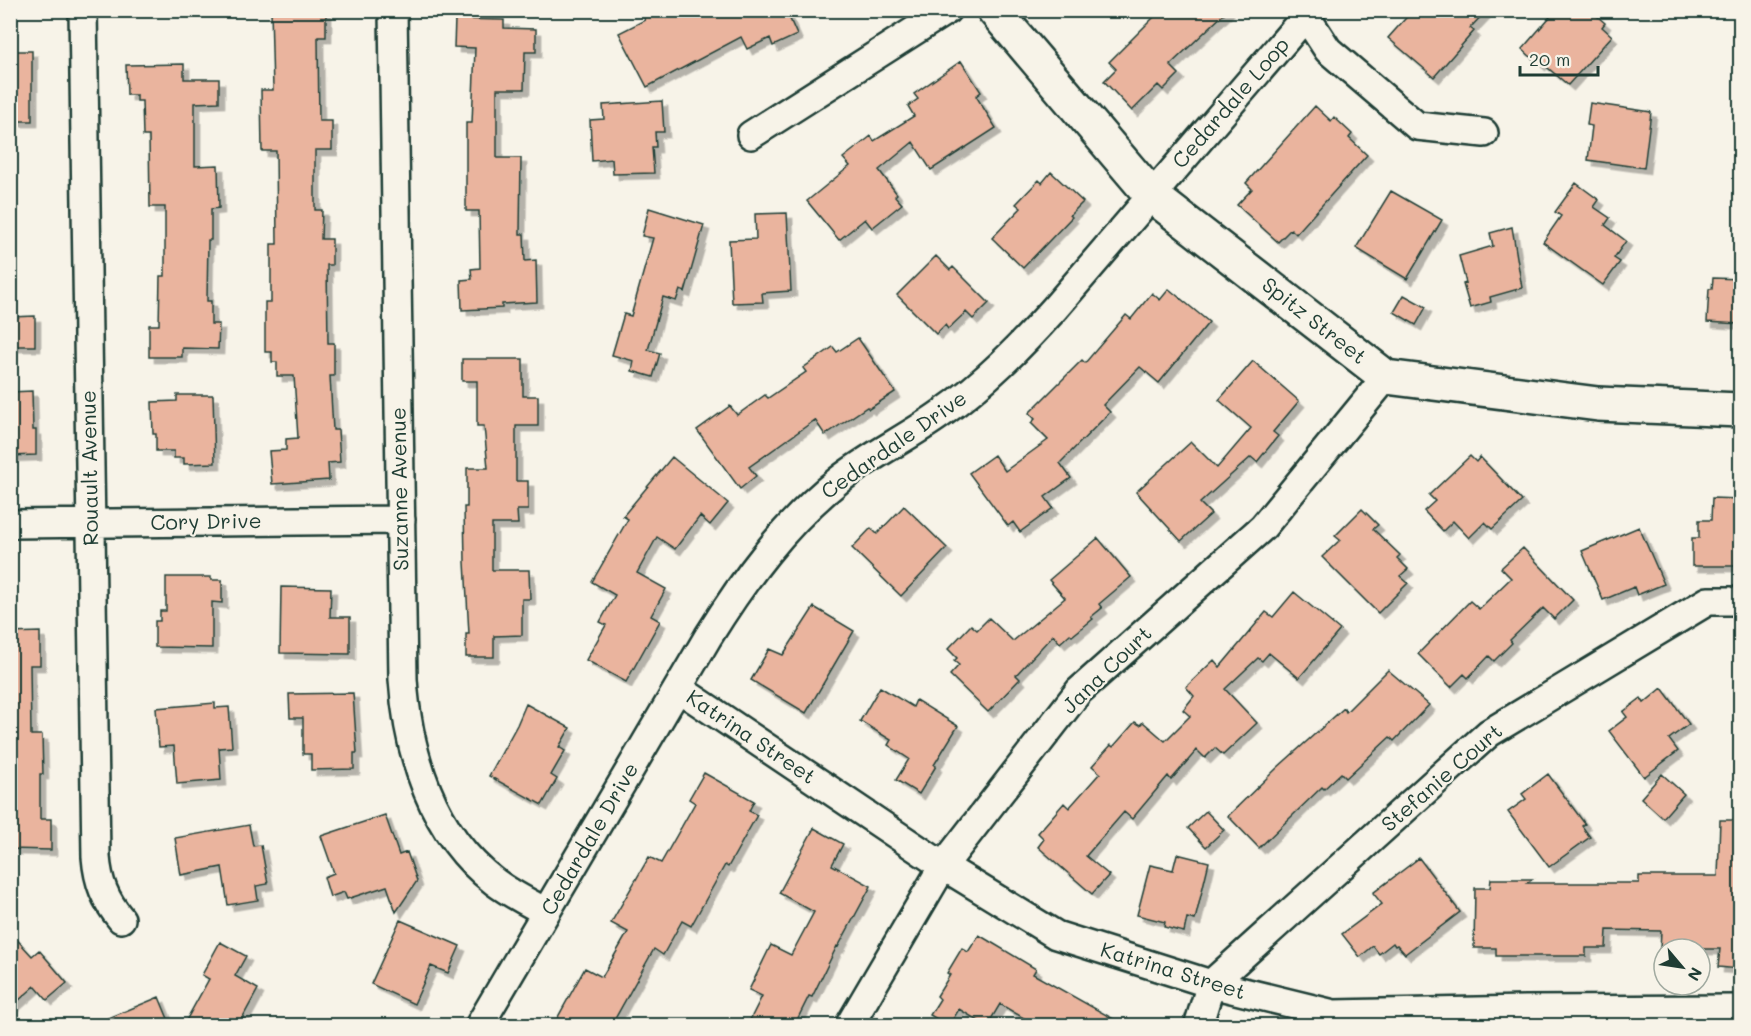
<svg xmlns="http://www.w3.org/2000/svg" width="1751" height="1036" font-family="Mali,sans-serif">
	<defs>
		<filter id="shadow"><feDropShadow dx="5.5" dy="5.5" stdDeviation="0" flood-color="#0004"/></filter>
	</defs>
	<rect width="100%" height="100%" fill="#f7f3e8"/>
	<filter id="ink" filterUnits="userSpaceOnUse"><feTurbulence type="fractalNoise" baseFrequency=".0167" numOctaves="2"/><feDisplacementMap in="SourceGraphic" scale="12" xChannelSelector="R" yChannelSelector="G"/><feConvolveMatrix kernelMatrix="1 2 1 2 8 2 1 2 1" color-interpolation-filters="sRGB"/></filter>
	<g filter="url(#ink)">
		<path fill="#eab49e" stroke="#1f3d34" stroke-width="1.5" filter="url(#shadow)" d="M271 10H326V37H318L319 121H332V150H315V210H322L321 239H332V265H327L328 343H334V376H330L333 430H338L340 462 328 463 329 480 272 484 269 451 286 450V439L298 438 294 376H277V362H272V352H265V302H271V244H277L276 151H262L261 90H273Z
			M640 10H786L797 35 773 46 770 38 747 49 741 37 647 87 619 33 645 20Z
			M1161 10H1228L1170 65 1179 74 1163 90 1158 85 1132 111 1104 81 1116 69 1109 62Z
			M1413 10H1487L1470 28 1474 31 1434 77 1388 38Z
			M1556 10H1590L1605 23 1602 27 1612 36 1568 85 1542 63 1540 65 1522 49Z
			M455 19 504 20V28L536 29V52H525L524 89H497V158H521L520 234H524L525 261 536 260 537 302 502 304V308L462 310 461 280 472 279 471 269 480 268 479 211H466V123H472L475 48 454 47Z
			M10 51H32V121H10Z
			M961 61 981 92 976 96 996 128 931 170 913 142 879 170 897 194 895 196 902 204 872 228 865 219 839 240 807 201 850 166 843 158 871 136 874 141 914 116 908 106 918 99 914 94Z
			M184 64V79H219V102L195 103V166L218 165 219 208 211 209V240H208L207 301H211V324H219L218 349 182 348V357H149V325H159L160 276H165V207H150L149 136H143L142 101H137V95H127L126 65Z
			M662 101 664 132H655L656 147H652L654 173 613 174 612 159 592 161 590 120 604 119 603 105Z
			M1590 103 1651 112 1644 168 1588 160 1592 126 1587 125Z
			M1315 106 1331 121 1334 117 1352 134 1349 138 1367 155 1296 234 1291 229 1278 242 1237 205 1252 189 1246 183Z
			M1051 172 1083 202 1070 215 1072 217 1023 268 992 238 1021 208 1016 204 1039 180 1042 183Z
			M1576 183 1599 200 1594 207 1610 218 1605 225 1626 241 1614 258 1620 262 1603 285 1543 242 1561 216 1555 212Z
			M1391 191 1442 220 1407 279 1356 248Z
			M649 208 704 225 685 292 680 290 676 301 663 297 648 350 660 353 653 377 632 371 634 361 612 355 624 314 631 316 653 238 642 236Z
			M787 213 791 291 762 293 763 302 732 303 729 240 756 239 755 214Z
			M1512 227 1522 288 1490 297 1491 302 1470 308 1463 284 1466 283 1459 256 1493 246 1490 233Z
			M936 256 950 270 953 267 989 303 973 319 966 312 948 329 945 325 936 334 897 295Z
			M1713 278 1740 279V324L1707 322 1709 289H1712Z
			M1169 289 1209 322 1159 383 1140 367 1103 405 1110 412 1060 463 1071 478 1045 497 1053 508 1020 532 1013 522 1008 526 969 473 994 455 1005 471 1048 440 1031 423 1035 419 1029 413 1082 360 1085 363 1126 315 1131 319 1152 293 1160 300Z
			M1404 295 1426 307 1416 325 1394 312Z
			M35 316V346H10V317Z
			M858 338 895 392 869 409 867 407 825 435 815 420 749 467 756 476 740 489 697 430 730 406 737 415 765 395 768 398 806 372 803 368 833 347 837 352Z
			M462 359H523V396H538V426H516V481H528V510H517L518 524H492V570H529L530 599H522V635L494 636V657H466V634H469L465 562 464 507H467V468H488L484 426H477V381H462Z
			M1253 361 1299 401 1273 432 1278 436 1257 462 1251 457 1200 503 1211 514 1181 541 1136 492 1191 442 1217 468 1251 428 1219 400Z
			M32 391 33 430H36V455L10 456V392Z
			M177 395H213L215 463 184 464V458H174V451H156V434H153L152 402 177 401Z
			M1470 456 1476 462 1480 457 1522 501 1492 529 1485 522 1469 538 1453 521 1443 531 1424 511 1435 501 1429 495Z
			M672 457 728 503 710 525 700 516 675 549 657 537 637 573 666 589 651 616 660 621 626 682 586 660 606 625 600 622 615 595 592 582 628 519 623 516Z
			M1712 498 1740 499V566H1692V538H1699V520H1711Z
			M904 506 947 548 901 596 852 548 871 528 877 534Z
			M1362 509 1378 525 1373 529 1400 555 1397 558 1408 569 1400 576 1408 583 1378 613 1322 557 1340 540 1335 536Z
			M1639 527 1664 584 1637 595 1634 587 1603 600 1582 551Z
			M1098 538 1131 577 1099 604 1102 608 1091 617 1093 619 1072 636 1070 634 1060 643 1053 635 1016 675 1020 679 988 712 950 675 959 665 954 661 957 658 948 649 971 625 977 630 989 618 1013 641 1065 598 1049 580Z
			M1523 548 1573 600 1554 619 1543 608 1510 640 1512 643 1494 661 1489 656 1468 678 1464 674 1451 687 1418 654 1470 601 1479 609 1511 578 1501 568Z
			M166 577H211V580H222V603L212 602V648L155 647V621H160V611H166Z
			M281 587 331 588 330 617H350V654L280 653Z
			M1294 592 1340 630 1299 678 1269 653 1262 661 1258 658 1225 689 1257 723 1223 755 1215 748 1205 758 1197 750 1171 780 1168 776 1132 819 1124 812 1086 856 1109 875 1092 894 1038 847 1044 839 1038 833 1064 803 1069 808 1100 773 1092 766 1111 745 1113 747 1135 722 1140 725 1143 722 1165 741 1190 716 1183 710 1194 696 1186 687 1214 660 1220 667 1266 612 1273 617Z
			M814 607 854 631 806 713 751 680 769 649 783 655Z
			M40 632V665H30L31 735H42L43 774H40V819H51V850L10 849V633Z
			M1388 670 1429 705 1394 741 1390 737 1346 778 1341 773 1324 789 1322 787 1259 848 1228 816 1277 768 1344 708 1346 712Z
			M880 687 913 707 916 700 958 726 934 765 936 766 919 794 896 780 909 759 888 745 891 740 860 721Z
			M1662 688 1689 724 1669 739 1678 751 1644 777 1609 731 1627 717 1623 712 1641 698 1644 703Z
			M353 693 357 753H354V769L311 770V754H303V718H290L289 694Z
			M215 703V708L229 707 232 747 219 748 221 780 177 784 174 746 159 747 156 708Z
			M526 704 570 728 559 747 565 751 551 775 557 779 542 805 489 776 517 725Z
			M704 773 754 801 749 811 757 815 728 867 725 865 691 926 682 921 663 955 654 949 611 1026H553L585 968 602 977 628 932 611 923 649 857 661 863 695 803 689 799Z
			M1548 774 1585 824 1582 826 1590 837 1549 867 1508 812 1526 799 1522 794Z
			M1662 774 1684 794 1663 818 1641 798Z
			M1206 811 1224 830 1206 847 1188 828Z
			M385 815 399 855 407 852 417 881 396 912 387 886 347 899 344 892 330 897 324 877 334 873 321 836Z
			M1720 820H1740V969L1718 967 1720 949H1660L1661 931 1607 930 1606 948H1586V956H1496V948H1474L1475 888H1490L1491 879H1533L1527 883H1639V876H1718Z
			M249 825 253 846 261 845 268 884 256 886 258 900 228 905 222 867 181 875 175 838Z
			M814 828 843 844 832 865 871 886 838 947 837 946 812 997 809 996 794 1026H747L762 996 749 990 771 945 791 955 814 912 779 893Z
			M1177 854 1209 862 1195 920 1187 918 1184 932 1164 927 1165 922 1137 915 1150 865 1173 870Z
			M1419 858 1460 912 1405 954 1397 945 1395 946 1393 943 1379 954 1373 946 1360 957 1342 934 1382 904 1373 893Z
			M400 920 460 946 448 973 431 966 414 1004 371 984Z
			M10 932 32 956 39 950 67 983 47 1000 35 986 10 1008Z
			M979 935 1036 969 1033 974 1126 1026H1037L1000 1004 987 1026 959 1009 949 1026 930 1015 940 999 937 996 950 975 947 973 962 948 968 952Z
			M220 942 246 956 235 976 258 989 238 1026H183L209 979 202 975Z
			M159 997 171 1026H92V1025Z"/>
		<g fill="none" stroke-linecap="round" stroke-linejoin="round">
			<g stroke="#1f3d34" stroke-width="32">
				<path id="minor" d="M83 10 96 857C98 882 105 900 121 919
					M393 10 403 679C408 754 432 834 495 882 511 894 529 903 546 912
					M1302 10 1328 50 1417 126 1484 133
					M751 135 947 10
					M10 524 401 520
					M678 688 943 866 1056 935 1211 984 1334 1014 1525 1010 1740 1009
					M479 1026 708 637C744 579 785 523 839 480 871 455 909 437 942 413 985 383 1021 346 1055 308L1311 10
					M849 1026 943 866 1079 691 1263 527 1386 377
					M1198 1026 1211 984 1489 733 1708 601H1740"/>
			</g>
			<g stroke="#1f3d34" stroke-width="38">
				<path id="tertiary" d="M994 10 1151 195 1386 377 1598 404 1740 410"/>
			</g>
			<use href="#minor" stroke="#f7f3e8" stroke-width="27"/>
			<use href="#tertiary" stroke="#f7f3e8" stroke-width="33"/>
		</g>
	</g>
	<g text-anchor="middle" stroke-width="4.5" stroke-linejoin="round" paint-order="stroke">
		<g font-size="21" fill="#1f3d34" stroke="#f7f3e8">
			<text transform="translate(1231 103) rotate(-49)" y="7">Cedardale Loop</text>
			<text transform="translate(1314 321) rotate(38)" y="7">Spitz Street</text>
			<text transform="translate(894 445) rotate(-35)" y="7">Cedardale Drive</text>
			<text transform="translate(90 468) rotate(-91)" y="7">Rouault Avenue</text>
			<text transform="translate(400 489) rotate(-91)" y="7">Suzanne Avenue</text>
			<text transform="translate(206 522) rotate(-1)" y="7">Cory Drive</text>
			<text transform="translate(1107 670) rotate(-44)" y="7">Jana Court</text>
			<text transform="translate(751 737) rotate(34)" y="7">Katrina Street</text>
			<text transform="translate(1442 778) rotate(-41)" y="7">Stefanie Court</text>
			<text transform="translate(590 839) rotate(-60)" y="7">Cedardale Drive</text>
			<text transform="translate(1173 971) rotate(17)" y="7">Katrina Street</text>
		</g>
	</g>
	<rect width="1751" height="1036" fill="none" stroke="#f7f3e8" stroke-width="36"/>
	<rect x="18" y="18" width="1715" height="1000" fill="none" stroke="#1f3d34" stroke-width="2" filter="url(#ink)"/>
	<g transform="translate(1682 967) rotate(119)"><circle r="28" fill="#f7f3e8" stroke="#a1aaa0" stroke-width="1.5"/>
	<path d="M0-4.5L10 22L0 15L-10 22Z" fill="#1f3d34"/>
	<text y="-9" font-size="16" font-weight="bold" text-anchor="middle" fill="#1f3d34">N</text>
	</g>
	<path d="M1520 66v9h78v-9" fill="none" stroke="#1f3d34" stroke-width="3"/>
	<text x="1529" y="66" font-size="18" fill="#1f3d34" stroke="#f7f3e8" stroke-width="4.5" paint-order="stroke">20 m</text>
</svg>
